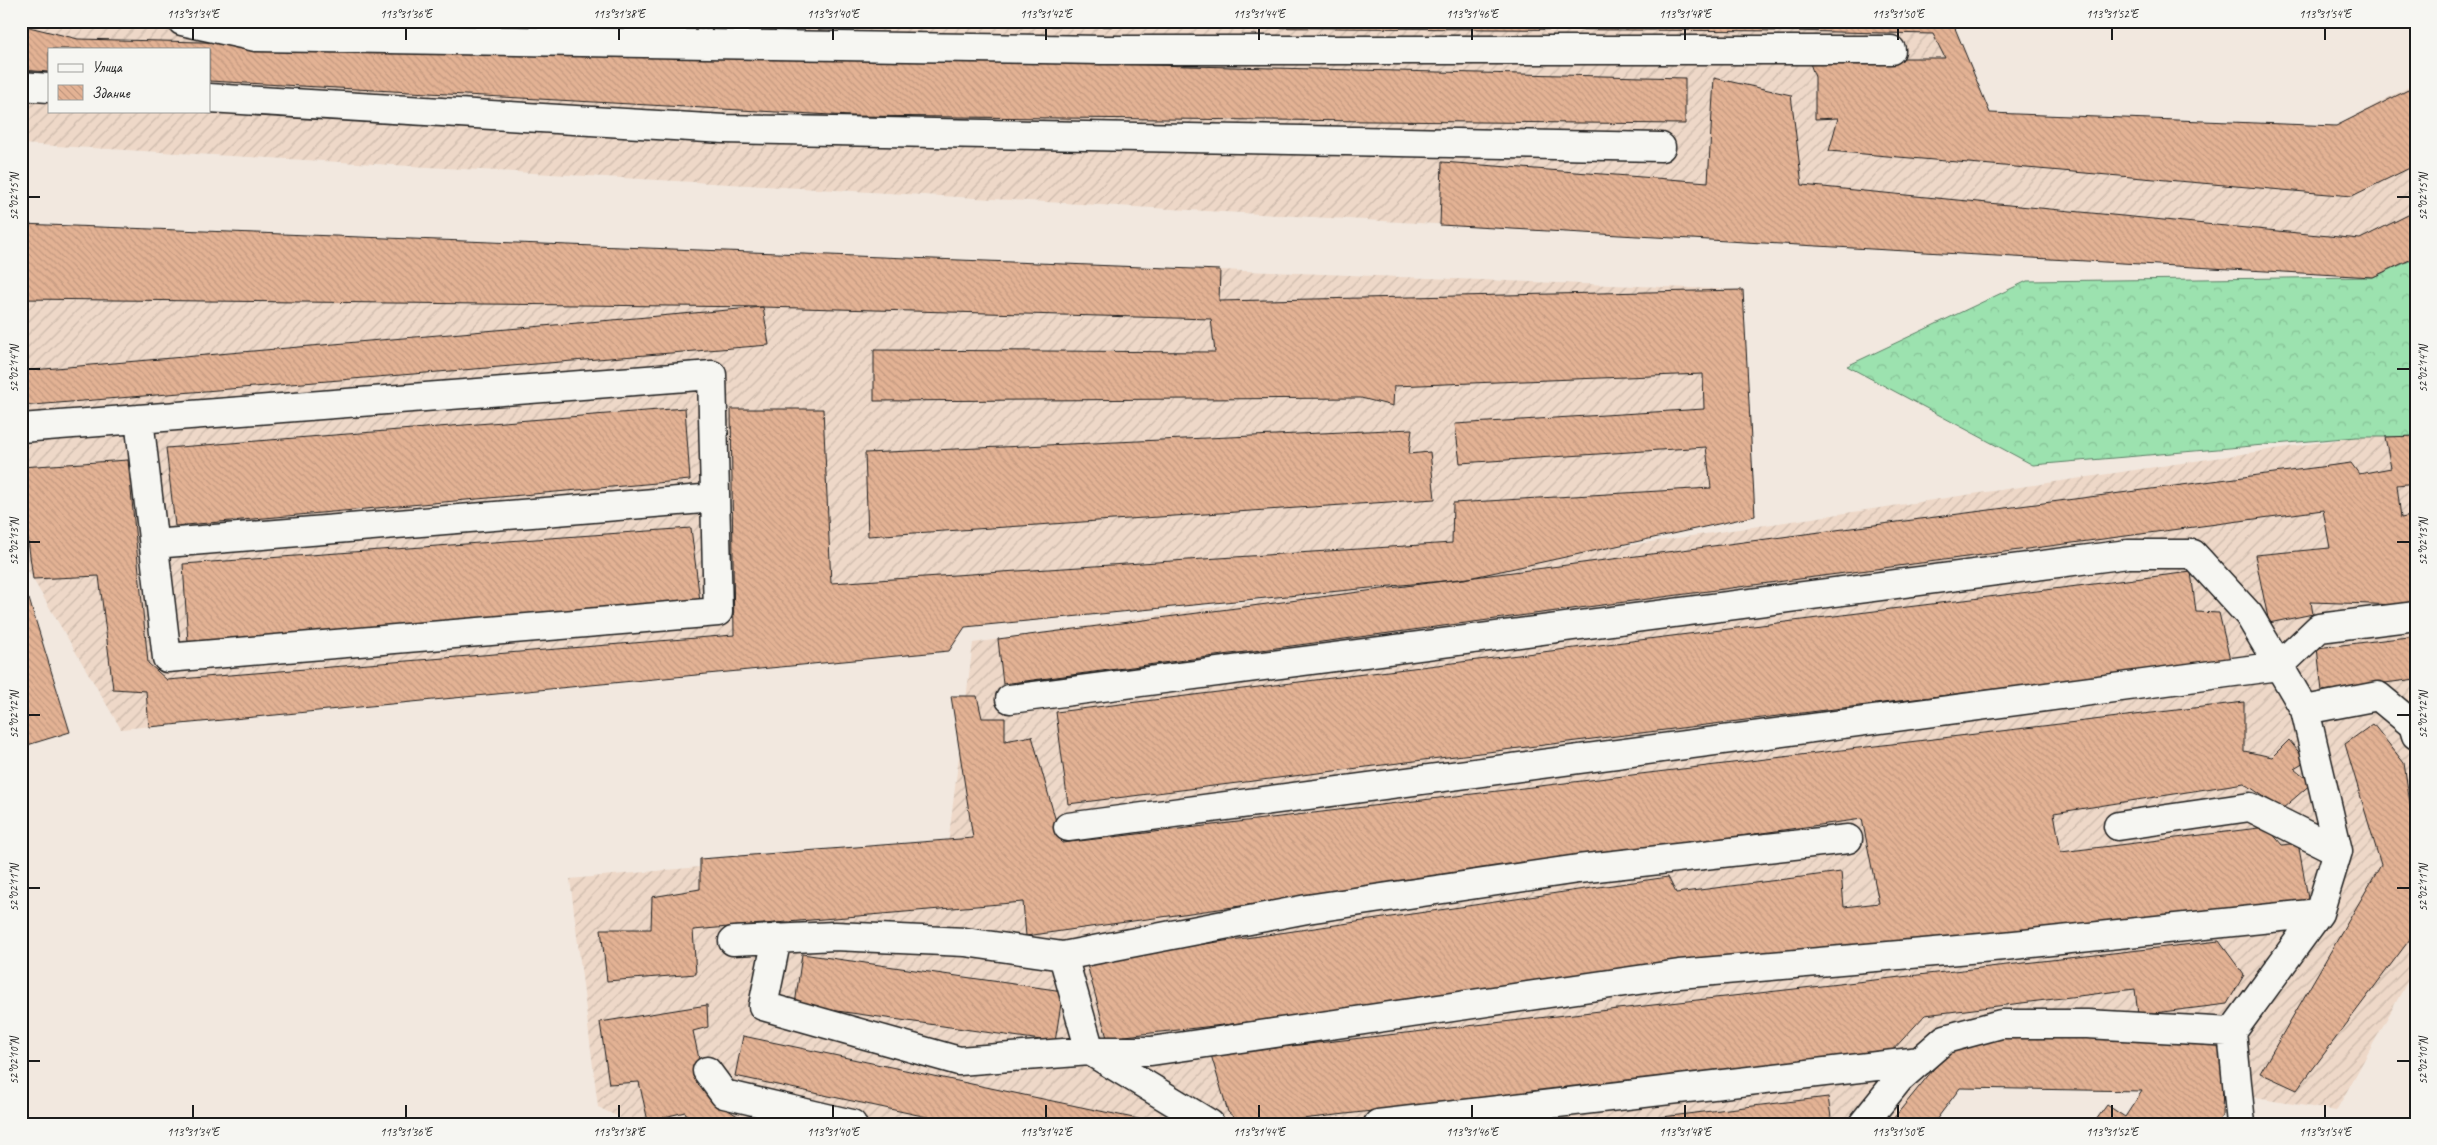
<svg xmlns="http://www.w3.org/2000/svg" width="2437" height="1145" font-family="Caveat,sans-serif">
	<defs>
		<pattern id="industrial-furrows" width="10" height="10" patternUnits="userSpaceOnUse" patternTransform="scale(1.25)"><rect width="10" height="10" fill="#eed8c8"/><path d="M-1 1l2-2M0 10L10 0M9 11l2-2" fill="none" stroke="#ccb9ab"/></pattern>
		<pattern id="forest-crowns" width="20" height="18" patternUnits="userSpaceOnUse" patternTransform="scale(1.25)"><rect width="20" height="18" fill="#9ce2af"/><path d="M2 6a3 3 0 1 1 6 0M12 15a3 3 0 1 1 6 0" fill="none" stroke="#86c196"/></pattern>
		<pattern id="building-back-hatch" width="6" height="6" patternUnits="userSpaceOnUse" patternTransform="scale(1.25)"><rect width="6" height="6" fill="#e3b294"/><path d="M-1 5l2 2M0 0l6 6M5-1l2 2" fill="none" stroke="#c2987f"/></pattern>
	</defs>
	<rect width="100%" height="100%" fill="#f2e8df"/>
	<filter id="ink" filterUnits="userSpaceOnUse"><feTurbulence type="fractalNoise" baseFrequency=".02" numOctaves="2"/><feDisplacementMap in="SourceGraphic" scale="10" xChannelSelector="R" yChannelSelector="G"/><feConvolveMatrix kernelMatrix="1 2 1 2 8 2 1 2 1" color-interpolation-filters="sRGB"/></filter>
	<g filter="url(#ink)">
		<path fill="url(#industrial-furrows)" fill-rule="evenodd" d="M21 21H1952L1990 113 2336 126 2416 83V257L2373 277 21 144ZM49 49H209V111H49Z
			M21 224 1743 290 1755 516 965 627 949 651 121 729 21 559Z
			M2356 437H2416V966L2336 1111 1974 1052 1920 1124H632L598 1107 570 879 948 844 973 643Z"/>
		<path fill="url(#forest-crowns)" stroke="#5c7f66" d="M2416 258V437H2356L2033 465 1847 366 2027 281 2373 277Z"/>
		<path fill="url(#building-back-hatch)" stroke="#1c1c1c" d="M296 21H1952L1990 113 2336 126 2416 86V165L2352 196 1829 151 1838 118 1815 119V77L1808 58H1945L1933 34 1788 31Z
			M21 25 78 39 1685 78V124L850 116 209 81V49H49V72L21 70Z
			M1714 78 1791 95 1802 185 2360 239 2416 211V257L2373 277 1440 225 1442 162 1708 182Z
			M21 224 1220 270 1219 301 1743 290 1755 516 1464 579 965 627 949 651 149 727 146 691 113 689 99 576 33 579 21 486V467L128 460 148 663 167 680 734 635 731 409H823L831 583 1452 543 1453 503 1711 488 1706 447 1460 463 1455 424 1704 409 1703 374 1394 386 1393 406 1361 398 874 401V350L1215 352 1211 319 763 307 21 299Z
			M763 307 769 345 21 406V371Z
			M685 408 690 480 175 526 166 448Z
			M1412 429 1409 454 1430 452 1435 499 868 536 865 453Z
			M2416 436V483L2397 485 2401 518 2416 515V601L2401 605 2311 602 2313 614 2269 623 2255 555 2330 548 2323 510 1003 684 998 639 2351 463 2359 474 2391 468 2385 437Z
			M691 528 700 601 188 642 183 564Z
			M2191 572 2196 612 2219 613 2230 660 1068 804 1056 712Z
			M29 599 70 732 21 747V602Z
			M2416 636V679L2322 691 2317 648Z
			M951 696H977L982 718H1005V741L1032 736 1062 843 2244 702V751L2272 757 2289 740 2306 761 2294 768 2312 783 2282 809 2244 783 2054 813 2061 852 2267 827 2282 845 2298 843 2309 903 1107 1038 1086 961 1668 877 1676 893 1841 872 1844 907 1879 903 1862 819 1026 936 1023 902 693 930 696 974 607 981 601 929H651L652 897 700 889V859L973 838Z
			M2373 724 2404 763 2416 844V931L2297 1090 2260 1073 2381 865 2345 744Z
			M2219 941 2244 975 2227 1004 2138 1015 2135 989 1925 1015 1892 1051 1259 1124H1242L1228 1112 1211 1055Z
			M802 954 1063 991 1055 1042 795 1005Z
			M707 1005 708 1027 693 1031 707 1096 739 1117 773 1124H692L685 1112 648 1121 639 1082 609 1084 600 1022Z
			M2010 1033 2224 1046 2222 1116 2217 1124H2093L2107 1105 2125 1117 2142 1091 1960 1088 1933 1124H1889L1949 1050Z
			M743 1036 1162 1124H960L735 1076Z
			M1828 1097 1832 1124H1604Z"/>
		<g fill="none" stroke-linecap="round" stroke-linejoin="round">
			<g stroke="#1c1c1c" stroke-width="31">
				<path id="minor" d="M182 21 256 37 1100 50H1891
					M21 86 49 88
					M209 98 724 129 1661 147
					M21 428 712 375 718 612 167 658 139 419
					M154 544 715 498
					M1010 699 2128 554H2193L2249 615 2305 710 2338 851 2319 913 2232 1032 2241 1124
					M2305 710 2378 696 2413 725 2416 735
					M2118 826 2250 807 2338 851
					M1068 827 2279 666 2319 628 2416 616
					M777 938 763 1006 959 1061 1090 1051H1151L1679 974 2004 946 2319 913
					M733 941 835 936 965 942 1063 956 1307 909 1578 869 1848 839
					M1063 956 1090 1051 1210 1124
					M707 1071 724 1094 852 1124
					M1378 1124 1920 1061
					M1863 1124 1899 1079 1945 1039 2001 1024H2087L2232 1032"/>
			</g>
			<use href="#minor" stroke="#f6f6f2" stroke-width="28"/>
		</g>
	</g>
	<path fill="none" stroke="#1c1c1c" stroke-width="2" d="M193 28V40M406 28V40M619 28V40M833 28V40M1046 28V40M1259 28V40M1472 28V40M1685 28V40M1898 28V40M2112 28V40M2325 28V40M28 197H40M2397 197H2410M28 369H40M2397 369H2410M28 542H40M2397 542H2410M28 715H40M2397 715H2410M28 888H40M2397 888H2410M28 1061H40M2397 1061H2410M193 1105V1118M406 1105V1118M619 1105V1118M833 1105V1118M1046 1105V1118M1259 1105V1118M1472 1105V1118M1685 1105V1118M1898 1105V1118M2112 1105V1118M2325 1105V1118"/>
	<rect width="2437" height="1145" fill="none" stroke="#f6f6f2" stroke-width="55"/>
	<rect x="48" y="48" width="162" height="65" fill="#f6f6f2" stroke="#9f9f9c"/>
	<rect x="58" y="64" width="25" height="8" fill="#f6f6f2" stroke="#9f9f9c"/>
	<text x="92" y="72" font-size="15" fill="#1c1c1c">Улица</text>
	<rect x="58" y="85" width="25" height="15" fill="url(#building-back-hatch)" stroke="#9f9f9c"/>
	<text x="92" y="98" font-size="15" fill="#1c1c1c">Здание</text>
	<rect x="28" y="28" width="2382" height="1090" fill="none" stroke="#1c1c1c" stroke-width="2"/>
	<g font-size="12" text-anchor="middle" fill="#1c1c1c">
		<text x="193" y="18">113°31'34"E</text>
		<text x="406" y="18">113°31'36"E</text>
		<text x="619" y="18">113°31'38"E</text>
		<text x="833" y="18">113°31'40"E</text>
		<text x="1046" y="18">113°31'42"E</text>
		<text x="1259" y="18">113°31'44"E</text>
		<text x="1472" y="18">113°31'46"E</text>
		<text x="1685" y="18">113°31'48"E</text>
		<text x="1898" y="18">113°31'50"E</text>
		<text x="2112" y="18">113°31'52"E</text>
		<text x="2325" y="18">113°31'54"E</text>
		<text transform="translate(14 197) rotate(-90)" y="4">52°02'15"N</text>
		<text transform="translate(2423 197) rotate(-90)" y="4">52°02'15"N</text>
		<text transform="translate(14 369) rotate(-90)" y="4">52°02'14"N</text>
		<text transform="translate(2423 369) rotate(-90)" y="4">52°02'14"N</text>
		<text transform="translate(14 542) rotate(-90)" y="4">52°02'13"N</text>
		<text transform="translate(2423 542) rotate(-90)" y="4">52°02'13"N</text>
		<text transform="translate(14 715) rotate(-90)" y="4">52°02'12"N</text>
		<text transform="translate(2423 715) rotate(-90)" y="4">52°02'12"N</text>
		<text transform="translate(14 888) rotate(-90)" y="4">52°02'11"N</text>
		<text transform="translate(2423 888) rotate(-90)" y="4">52°02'11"N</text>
		<text transform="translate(14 1061) rotate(-90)" y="4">52°02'10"N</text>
		<text transform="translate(2423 1061) rotate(-90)" y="4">52°02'10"N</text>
		<text x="193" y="1136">113°31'34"E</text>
		<text x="406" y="1136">113°31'36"E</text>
		<text x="619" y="1136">113°31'38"E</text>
		<text x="833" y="1136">113°31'40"E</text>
		<text x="1046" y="1136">113°31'42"E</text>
		<text x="1259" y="1136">113°31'44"E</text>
		<text x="1472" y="1136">113°31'46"E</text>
		<text x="1685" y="1136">113°31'48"E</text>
		<text x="1898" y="1136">113°31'50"E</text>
		<text x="2112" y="1136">113°31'52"E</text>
		<text x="2325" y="1136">113°31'54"E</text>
	</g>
</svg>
